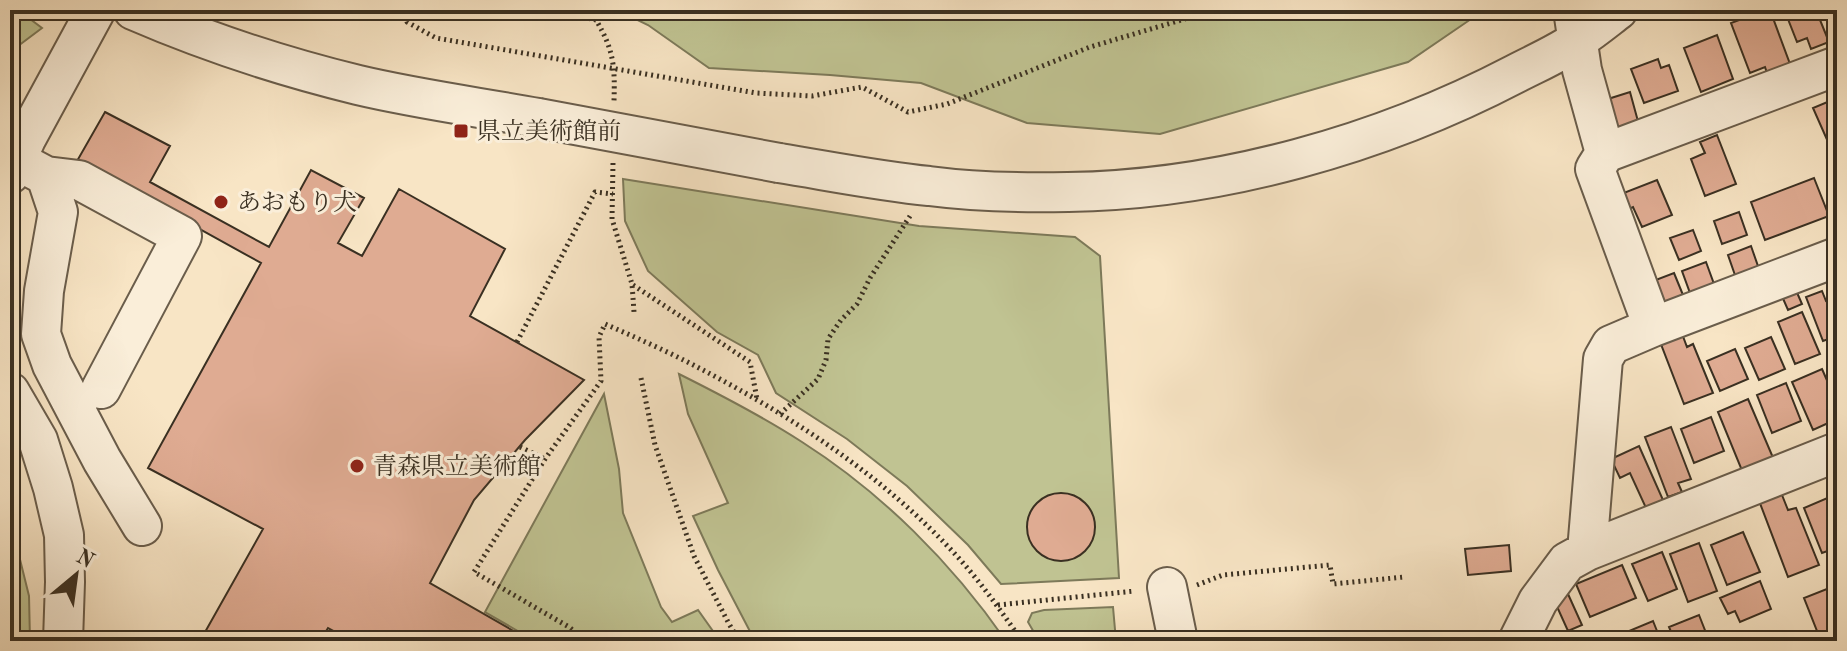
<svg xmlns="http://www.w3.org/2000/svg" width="1847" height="651" font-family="'Old Standard TT','Noto Serif JP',serif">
	<rect width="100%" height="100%" fill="#f8e5c5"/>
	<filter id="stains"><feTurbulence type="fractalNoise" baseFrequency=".0025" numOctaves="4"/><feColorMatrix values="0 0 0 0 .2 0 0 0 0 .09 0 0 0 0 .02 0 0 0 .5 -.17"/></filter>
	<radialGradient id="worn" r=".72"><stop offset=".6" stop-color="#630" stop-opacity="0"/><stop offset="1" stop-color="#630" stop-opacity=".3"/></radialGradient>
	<path fill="#c0c392" stroke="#7d7a5a" stroke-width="2" d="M10 10H18L42 28 10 52Z
		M617 10H1466L1474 17 1408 62 1160 134 1027 123 921 83 830 75 709 68 648 25Z
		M623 179 919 226 1075 237 1100 256 1119 578 1001 584 968 545 907 486 847 439 776 393 758 355 717 332 648 271 625 221Z
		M679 374C721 395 762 416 802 442 882 493 952 563 1006 641H755L718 570 693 516 728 503 688 414Z
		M604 394 619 469 623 513 661 607 672 622 698 610 720 641H535L485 612Z
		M10 519 29 596 30 641H10Z
		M1113 607 1116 641H1039L1028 622 1032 613 1044 610Z"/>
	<path fill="#dfab92" stroke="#3a3022" stroke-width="2" d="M1766 10H1770L1790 64 1767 73 1765 67 1750 73 1731 23Z
		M1796 10H1816L1829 42 1811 49 1807 38 1797 42 1786 14Z
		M1826 10H1837V40Z
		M1717 35 1733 79 1701 92 1684 48Z
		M1658 59 1661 68 1669 65 1678 91 1644 103 1631 69Z
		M1630 92 1639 125 1617 131 1608 99Z
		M1837 98V149L1832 151 1813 108Z
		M105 112 170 146 150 182 269 247 311 170 364 198 338 243 362 256 399 189 505 249 470 316 584 380 525 440 474 500 430 583 531 641H352L328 628 320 641H200L263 529 148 468 261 263 77 161Z
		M1717 135 1736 184 1705 196 1691 159 1705 153 1700 142Z
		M1814 178 1829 216 1765 240 1751 202Z
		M1657 180 1672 215 1642 227 1633 207 1627 210 1621 194Z
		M1739 212 1747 235 1722 244 1714 221Z
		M1693 230 1701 251 1679 260 1670 238Z
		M1751 246 1759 269 1736 278 1728 255Z
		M1706 262 1714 284 1690 293 1682 271Z
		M1674 273 1683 295 1662 303 1653 281Z
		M1795 288 1802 304 1788 310 1781 294Z
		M1822 291 1826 301 1837 296V345L1834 337 1823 341 1806 297Z
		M1802 312 1820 354 1795 364 1778 322Z
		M1681 331 1687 347 1693 344 1713 393 1684 404 1659 339Z
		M1771 337 1785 369 1759 380 1745 348Z
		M1735 349 1748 379 1720 391 1707 361Z
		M1822 369 1837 403V419L1813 430 1792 382Z
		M1786 383 1801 421 1772 433 1757 395Z
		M1748 399 1774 460 1743 473 1718 412Z
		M1711 417 1724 451 1694 463 1681 429Z
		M1671 427 1691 479 1678 483 1682 492 1668 497 1645 437Z
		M1639 446 1663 500 1646 508 1630 473 1620 478 1611 459Z
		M1780 490 1788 510 1796 508 1819 565 1788 577 1758 498Z
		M1027 527a34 34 0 1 1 68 0a34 34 0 1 1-68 0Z
		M1832 496 1837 509V551L1836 548 1822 553 1804 508Z
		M1743 532 1760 572 1727 585 1711 545Z
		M1699 543 1717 591 1688 602 1670 554Z
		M1509 545 1511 571 1468 575 1465 549Z
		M1662 552 1677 589 1648 601 1632 564Z
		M1622 565 1636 598 1590 617 1576 584Z
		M1760 581 1771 609 1740 622 1735 611 1728 614 1720 598Z
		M1837 585V636L1821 641 1804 598Z
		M1568 594 1582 625 1568 631 1554 600Z
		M1699 615 1708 638 1701 641H1675L1669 627Z
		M1653 621 1661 641H1633L1629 631Z"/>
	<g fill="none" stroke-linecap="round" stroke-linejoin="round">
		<g stroke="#6a5d4b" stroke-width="42">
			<path id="minor" d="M133 10C207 42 280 66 358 85 417 99 478 107 538 118
				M1573 10 1582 70 1605 153 1595 169 1653 327
				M1605 153 1837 66
				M16 160 46 176 58 212 44 291 41 334 52 365 102 460 142 526
				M779 163C829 171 879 181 929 186 975 192 1022 193 1068 192 1220 190 1381 144 1515 74 1536 63 1560 53 1579 39 1593 30 1605 20 1618 10
				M10 174 26 139 96 10
				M46 176 79 180 182 236 101 389
				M10 392 38 440 53 488 64 535 65 582 63 641
				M1587 551 1837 452
				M1167 587 1178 641
				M1518 641 1538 601 1567 562 1587 551 1603 359 1611 345 1653 327 1837 257"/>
		</g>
		<path stroke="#3a3022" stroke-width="5" stroke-dasharray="2 4" stroke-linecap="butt" d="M403 10 407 22 436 38 756 93 812 96 862 87 908 112 947 104 1090 47 1215 10
			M547 10 596 20C614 50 615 67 614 101
			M613 163 612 219 632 284 634 312
			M633 285 750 362 757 399
			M517 342 595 192 613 194
			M641 378 655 445 694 556 728 622 739 641
			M780 414 818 379 826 360 828 339 841 320 857 304 870 278 910 216
			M520 447 545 459
			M1197 585 1223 575 1330 565 1333 584 1404 577
			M998 605 1135 591
			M586 641 569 627 474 572 545 459 601 381 599 337 605 324C637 338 669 352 699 368 792 416 884 477 955 554 980 581 1001 611 1022 641"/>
		<use href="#minor" stroke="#faeed9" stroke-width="38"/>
		<g stroke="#6a5d4b" stroke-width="42" stroke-linecap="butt">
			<path id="minor-bridge" d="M538 118 779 163"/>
		</g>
		<use href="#minor-bridge" stroke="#faeed9" stroke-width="38"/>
	</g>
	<g fill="#8f2418" stroke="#faeed9" stroke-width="3">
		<rect x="453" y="123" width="16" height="16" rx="4"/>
		<circle cx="221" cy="202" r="8"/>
		<circle cx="357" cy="466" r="8"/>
	</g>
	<g text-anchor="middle" stroke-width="6" stroke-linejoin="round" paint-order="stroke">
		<g font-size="24" fill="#3a3022" stroke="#faeed9" text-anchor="start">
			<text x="477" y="139">県立美術館前</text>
			<text x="237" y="210">あおもり犬</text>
			<text x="373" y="474">青森県立美術館</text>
		</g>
	</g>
	<rect width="1847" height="651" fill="none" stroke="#f8e5c5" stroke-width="40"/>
	<rect x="12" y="12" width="1823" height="627" fill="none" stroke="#3a3022" stroke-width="4"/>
	<rect x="20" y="20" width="1807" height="611" fill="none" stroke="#3a3022" stroke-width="2"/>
	<g transform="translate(76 575) rotate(29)" stroke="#faeed9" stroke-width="6" paint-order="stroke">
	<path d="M0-6L14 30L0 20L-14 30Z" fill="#3a3022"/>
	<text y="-12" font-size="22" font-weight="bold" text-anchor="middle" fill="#3a3022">N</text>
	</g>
	<rect width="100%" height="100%" filter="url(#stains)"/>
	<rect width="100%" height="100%" fill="url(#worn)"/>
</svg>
